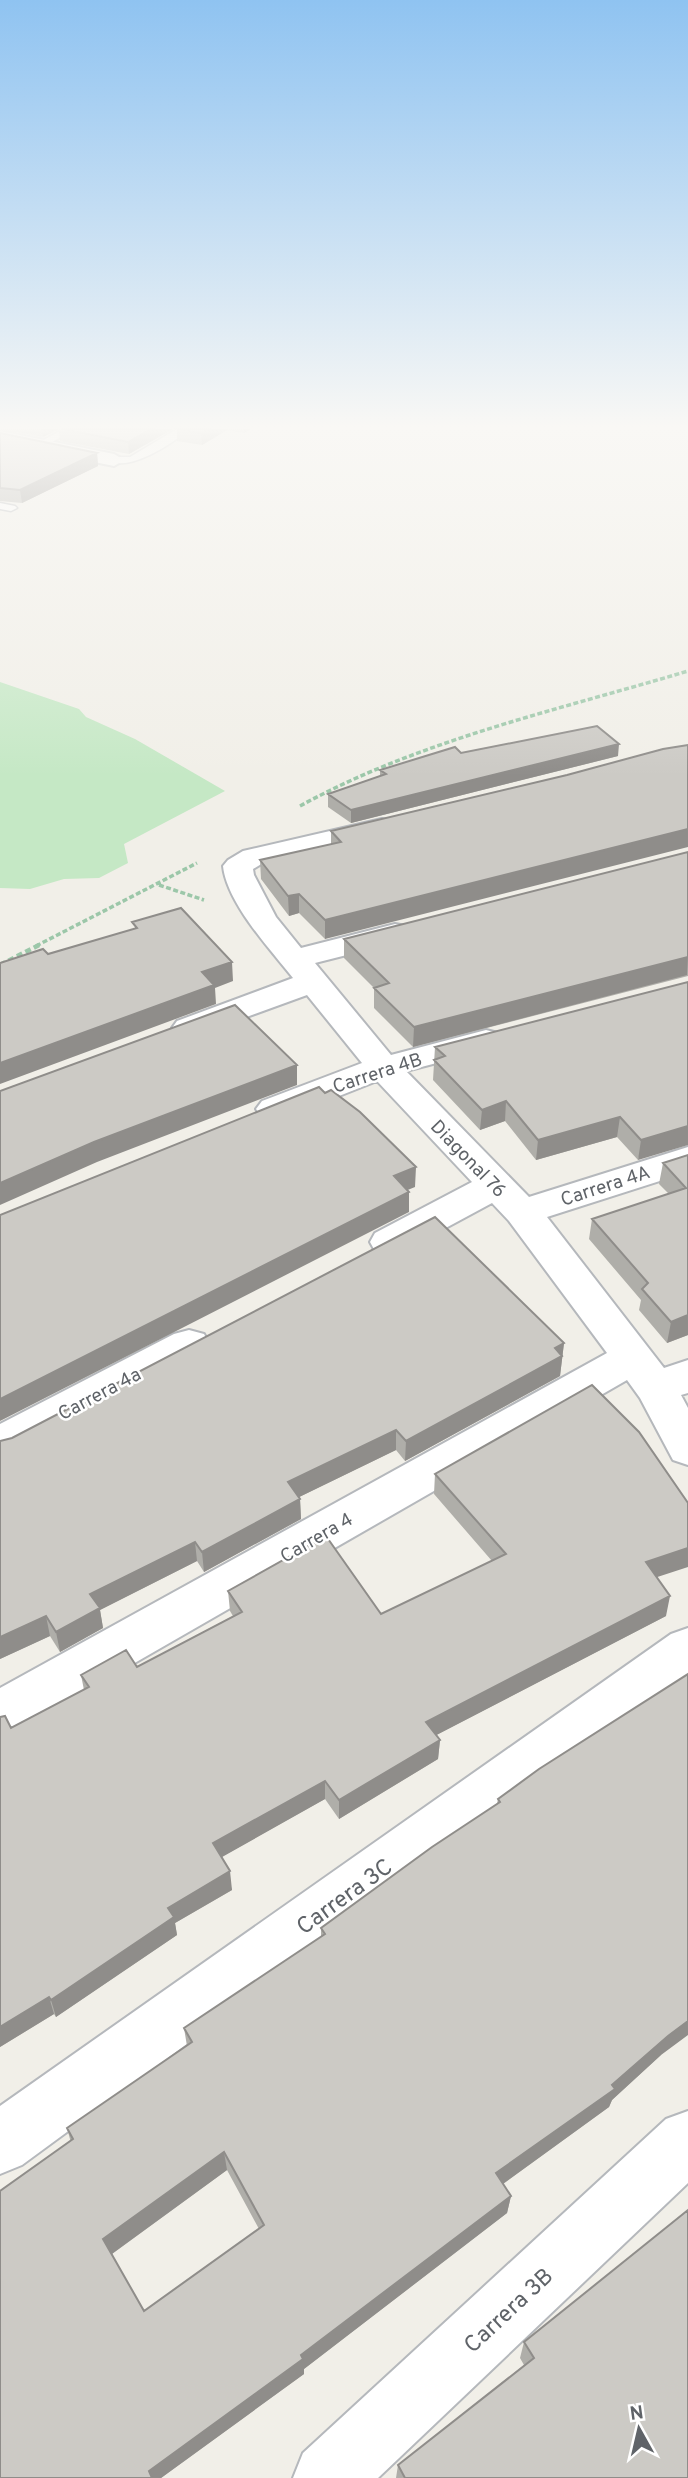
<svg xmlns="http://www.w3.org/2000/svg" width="688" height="2478" font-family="Overpass,sans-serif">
	<rect width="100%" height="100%" fill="#f1efe8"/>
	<path fill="#c5e8c5" d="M0 682 79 709 86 717 135 739 225 791 124 844 128 863 99 878 64 879 30 889 0 888Z"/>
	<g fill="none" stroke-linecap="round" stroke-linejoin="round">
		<g stroke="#b5b8bc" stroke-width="3">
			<path id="lane" d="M64 429H76L43 447 34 445Z
				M177 429H189C174 443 128 473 109 460L114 457H130Z
				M0 503 15 506 17 508 11 511 0 509Z"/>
		</g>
		<g stroke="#b5b8bc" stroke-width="4">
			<path id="street" d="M0 431 114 454 124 460 114 466 0 443Z
				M382 819 392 821 396 827 392 833 263 863 253 869 254 875 276 917 301 948 395 924 406 926 410 933 406 940 315 963 391 1055 486 1030 498 1033 503 1040 498 1047 406 1071 529 1197 688 1147V1172L547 1217 664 1368 688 1360V1393L681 1395 688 1408V1465L673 1460 640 1398 627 1380 18 1730 0 1736V1688L607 1353 509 1221 492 1203 403 1251 389 1255 375 1251 370 1242 375 1233 472 1182 377 1081 286 1117 274 1120 262 1117 256 1109 262 1101 362 1063 307 995 189 1038 177 1035 172 1028 177 1021 293 978C270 949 227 903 223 866L228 860 243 851Z
				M189 1330 204 1334 210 1345 204 1356 15 1456 0 1461V1424L174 1334Z
				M688 1628V1676L22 2165 0 2174V2106L671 1634Z
				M688 2111V2183L378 2478H293L303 2453 666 2119Z"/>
		</g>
		<path stroke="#9cc7a9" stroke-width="3.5" stroke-dasharray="5 2.5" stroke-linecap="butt" d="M300 806C420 740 558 710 688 671
			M159 885 204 900
			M36 946 197 863"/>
		<path stroke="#9cc7a9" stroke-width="4.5" stroke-dasharray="6 3.5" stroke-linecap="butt" d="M0 965 39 945"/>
		<use href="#lane" fill="#fff" fill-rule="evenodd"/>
		<use href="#street" fill="#fff" fill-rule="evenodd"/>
	</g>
	<path fill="#afaea9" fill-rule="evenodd" d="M0 429H59L43 437Z
		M59 429H173L129 454 60 441Z
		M177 429H251L244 433 227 430 202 445 177 441Z
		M0 433 97 453 98 466 22 503 0 501Z
		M461 753 618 756 351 823 328 807V794L380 776V770Z
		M567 775 325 939 299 913 289 916 261 879 260 860 331 844V831Z
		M688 852V976L413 1047 374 1008V988L344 958V939Z
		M688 982 638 1160 617 1137 536 1160 505 1121 480 1130 433 1080 435 1047Z
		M688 1155V1335L667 1343 639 1310 641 1300 589 1239 592 1219 669 1194 659 1184 663 1163Z
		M564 1343 560 1376 405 1461 396 1450 299 1497 300 1499 301 1519 204 1572 197 1561 100 1610 103 1628 60 1652 50 1636 0 1659V1441Z
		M435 1474 657 1577 666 1616 436 1735 440 1740 438 1759 339 1819 325 1799 221 1857 232 1890 175 1923 177 1935 56 2017 54 2014 0 2047 11 1728 84 1690 81 1675 137 1667 233 1616 230 1611 228 1591 381 1614 492 1561 434 1494Z
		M498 1799 661 2055 612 2100 609 2107 503 2184 511 2196 507 2213 304 2369V2374L161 2478 67 2128 187 2046 184 2028 321 1937V1928L497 1804ZM227 2170 259 2229 144 2311 112 2254Z
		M524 2342 688 2478H396L398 2465 524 2365 520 2358Z"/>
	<path fill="#8f8d8a" d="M42 429H59L43 437Z
		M151 429H173L129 454 128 442Z
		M208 429H227V430L202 445 201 433Z
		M244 429H251L244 433Z
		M97 453 98 466 22 503 20 490Z
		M619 744 618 756 351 823V810Z
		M688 829V847L325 939V920Z
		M299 894V913L289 916 288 896Z
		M688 957 687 975 413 1047 414 1027Z
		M232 962 233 981 215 988 216 1004 0 1084V1063L202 972Z
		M297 1065V1085L97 1162 0 1205V1183L94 1142Z
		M506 1101 505 1121 480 1130 482 1110Z
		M620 1117 617 1137 536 1160 538 1140Z
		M688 1126V1145L638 1160 641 1140Z
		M416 1167 415 1187 393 1196 394 1176Z
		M409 1192V1212L0 1421V1399Z
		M688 1315V1335L667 1343 671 1322Z
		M564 1343 560 1376 405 1461 406 1441 555 1348Z
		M396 1430V1450L289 1502 288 1482Z
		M300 1499 301 1519 204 1572 202 1552Z
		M195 1542 197 1561 100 1610 103 1628 60 1652 56 1632 90 1594Z
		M688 1548V1567L642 1582 646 1562Z
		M670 1596 666 1616 425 1741 426 1722Z
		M46 1616 50 1636 0 1659V1637Z
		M440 1740 438 1759 339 1819V1800Z
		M325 1781V1799L215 1861 213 1843Z
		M230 1871 232 1890 175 1923 177 1935 56 2017 51 2000 168 1908Z
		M49 1997 54 2014 0 2047V2027Z
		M688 2021V2035L661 2055 612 2100 609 2107 493 2191 496 2173 668 2036Z
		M224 2152 227 2170 109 2256 103 2239Z
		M511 2196 507 2213 304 2369V2374L161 2478H152L149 2471Z"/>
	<path fill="#cccac5" stroke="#8f8d8a" stroke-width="2" fill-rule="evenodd" d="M62 429H151L128 442Z
		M177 429H208L201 433Z
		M0 433 97 453 20 490 0 488Z
		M597 726 619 744 351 810 328 794 386 774 380 770 455 747 461 753Z
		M688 745V829L325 920 299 894 288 896 260 860 341 842 331 831 567 775 663 749Z
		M688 852V957L414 1027 374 988 389 983 344 939Z
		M181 908 232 962 202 972 214 985 0 1063V963L43 949 48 954 137 928 132 922Z
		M688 982V1126L641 1140 620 1117 538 1140 506 1101 482 1110 434 1060 445 1056 435 1047Z
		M235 1005 297 1065 94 1142 0 1183V1091Z
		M319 1087 325 1093 331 1090 360 1112 416 1167 394 1176 409 1192 0 1399V1215Z
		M688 1155V1315L671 1322 642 1289 648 1283 592 1219 686 1188 663 1163Z
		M435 1217 564 1343 555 1348 562 1356 406 1441 396 1430 288 1482 300 1499 202 1552 195 1542 90 1594 100 1608 56 1632 46 1616 0 1637V1441L12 1438Z
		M592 1385 639 1432 688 1503V1548L646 1562 670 1596 426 1722 440 1740 339 1800 325 1781 213 1843 230 1871 168 1908 174 1917 51 2000 49 1997 0 2027V1717L5 1716 11 1728 89 1687 81 1675 126 1650 137 1667 242 1612 228 1591 326 1536 381 1614 506 1554 435 1474Z
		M688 1674V2021L668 2036 612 2085 615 2089 496 2173 511 2196 301 2355 303 2359 149 2471 152 2478H0V2191L73 2139 67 2128 192 2042 184 2028 325 1934 321 1928 432 1847 500 1802 498 1799 539 1769ZM224 2152 264 2225 144 2311 103 2239Z
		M688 2210V2478H405L398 2465 534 2358 524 2342Z"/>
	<linearGradient id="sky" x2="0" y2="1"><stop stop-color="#8fc3f1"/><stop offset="0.55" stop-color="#f9f8f5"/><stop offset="1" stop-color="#f9f8f5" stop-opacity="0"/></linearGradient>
	<rect width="688" height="776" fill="url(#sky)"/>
	<g text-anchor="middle" stroke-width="5" stroke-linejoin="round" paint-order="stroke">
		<g font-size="19" fill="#5f6368" stroke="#fff">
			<text transform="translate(377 1072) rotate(-18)" y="7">Carrera 4B</text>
			<text transform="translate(469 1158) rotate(46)" y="7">Diagonal 76</text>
			<text transform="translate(605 1185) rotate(-18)" y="7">Carrera 4A</text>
			<text transform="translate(99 1393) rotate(-28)" y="7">Carrera 4a</text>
			<text transform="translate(316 1537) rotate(-30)" y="7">Carrera 4</text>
		</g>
		<g font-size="23" fill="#5f6368" stroke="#fff">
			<text transform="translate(344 1896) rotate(-36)" y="8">Carrera 3C</text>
			<text transform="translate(508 2310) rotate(-43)" y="8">Carrera 3B</text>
		</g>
	</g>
	<g transform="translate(639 2429) rotate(352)" stroke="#ffffff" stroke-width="5" paint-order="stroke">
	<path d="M0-5L12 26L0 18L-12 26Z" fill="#5f6368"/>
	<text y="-10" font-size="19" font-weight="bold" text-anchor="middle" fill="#5f6368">N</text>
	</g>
</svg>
